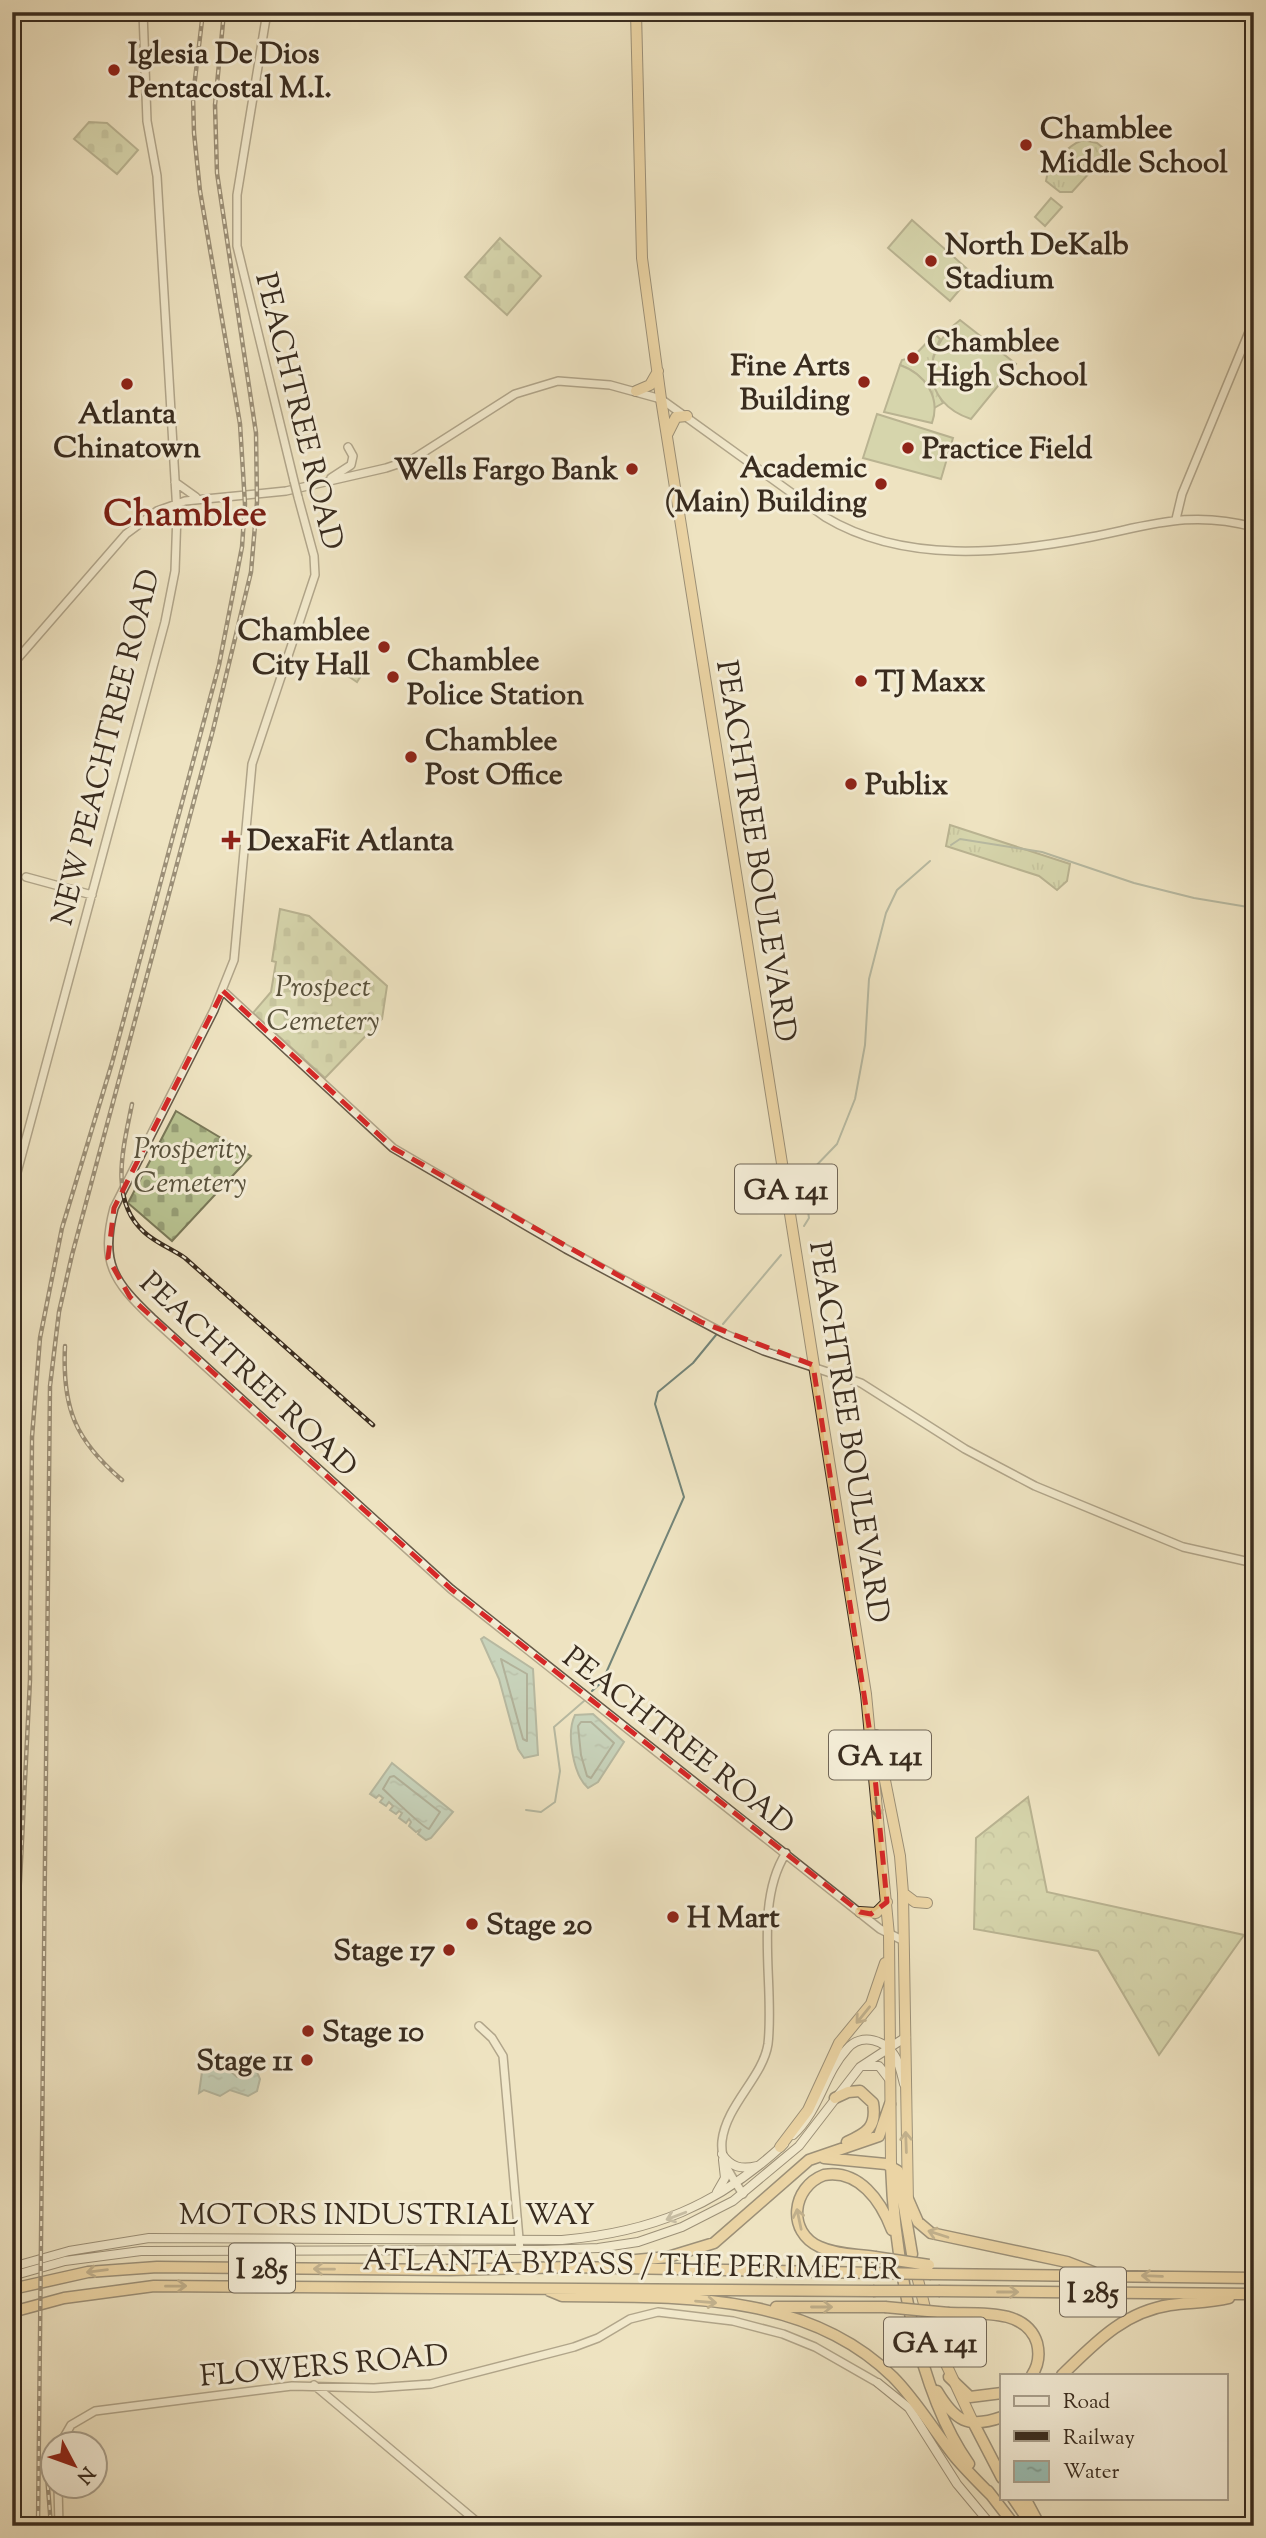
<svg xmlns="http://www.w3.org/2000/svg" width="1266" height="2538" font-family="'Sorts Mill Goudy',serif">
	<defs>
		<pattern id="grass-tufts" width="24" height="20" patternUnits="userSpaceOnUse" patternTransform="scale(1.75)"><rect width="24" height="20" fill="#b9c492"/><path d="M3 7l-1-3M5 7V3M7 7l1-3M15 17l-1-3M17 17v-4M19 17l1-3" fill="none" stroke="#979f77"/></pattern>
		<pattern id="forest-crowns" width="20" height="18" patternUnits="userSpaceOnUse" patternTransform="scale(1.75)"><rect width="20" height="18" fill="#b9c492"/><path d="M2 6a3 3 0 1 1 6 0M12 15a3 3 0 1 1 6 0" fill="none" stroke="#979f77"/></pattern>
		<pattern id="cemetery-stones" width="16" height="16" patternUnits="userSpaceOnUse" patternTransform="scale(1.75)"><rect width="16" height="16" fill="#b9c492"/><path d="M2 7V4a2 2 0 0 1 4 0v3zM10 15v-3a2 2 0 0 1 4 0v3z" fill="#979f77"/></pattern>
		<pattern id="water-ripples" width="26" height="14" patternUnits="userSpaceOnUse" patternTransform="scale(1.75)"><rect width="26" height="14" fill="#99beb4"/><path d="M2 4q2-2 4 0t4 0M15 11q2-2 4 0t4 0" fill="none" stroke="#7e9b92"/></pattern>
	</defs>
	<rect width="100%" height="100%" fill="#eee3c1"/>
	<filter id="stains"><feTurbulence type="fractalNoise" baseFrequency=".00286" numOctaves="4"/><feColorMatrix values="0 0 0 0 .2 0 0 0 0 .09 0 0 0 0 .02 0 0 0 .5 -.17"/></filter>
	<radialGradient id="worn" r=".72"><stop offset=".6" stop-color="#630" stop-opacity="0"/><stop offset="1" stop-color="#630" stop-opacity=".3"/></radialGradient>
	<path fill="url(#grass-tufts)" stroke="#797858" stroke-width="2" d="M1083 140 1097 143 1102 147V159L1072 192H1060L1046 181C1047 165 1069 145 1083 140Z
		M935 334 940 339C929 362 930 382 943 403L934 408C934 387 919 372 900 365L902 360 913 357Z
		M359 650 369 663 357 682 348 676Z
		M950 825 1070 864 1067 881 1057 890 1039 876 946 846Z"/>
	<path fill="url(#forest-crowns)" stroke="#797858" stroke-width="2" d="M1028 1797 1047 1892 1244 1935 1159 2055 1098 1951 974 1929 976 1838Z"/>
	<path fill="url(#cemetery-stones)" stroke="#797858" stroke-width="2" d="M89 122 107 123 138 150 117 174 74 139Z
		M500 238 541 276 507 315 465 277Z
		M280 909 309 916 387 986 382 1019 325 1078 253 1013 271 992 276 962 272 961Z
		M176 1111 251 1156 172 1241 128 1203Z"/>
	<path fill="#b9c492" stroke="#797858" stroke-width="2" d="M1051 198 1062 207 1045 226 1035 217Z
		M912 220 973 274 950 301 888 248Z
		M960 320 1016 364 971 419C920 402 921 350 960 320Z
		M900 365C925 374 941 397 932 423L884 412Z
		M877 414 953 438 941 479 863 458Z"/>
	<path fill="url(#water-ripples)" stroke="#738478" stroke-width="2" d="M484 1637 533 1669 538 1755 524 1758 518 1749 499 1679 481 1639Z
		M593 1714 624 1742 598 1782 588 1788C573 1775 566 1733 575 1715Z
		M392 1763 453 1812 431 1838 426 1840 418 1834 421 1829 416 1832 409 1826 411 1822 409 1819 406 1823 399 1818 402 1813 399 1811 396 1814 390 1810 393 1806 389 1802 386 1806 380 1802 383 1798 379 1795 376 1798 370 1794Z
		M216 2059 237 2077 245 2076 252 2066 255 2067 260 2079 257 2091 248 2096 230 2090 220 2096 204 2090 199 2093 202 2072 211 2060Z"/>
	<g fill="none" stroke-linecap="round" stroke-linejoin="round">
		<path stroke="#69756a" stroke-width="2" d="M501 1659 527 1674V1741L523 1739Z
			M581 1722H591L614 1743 591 1778 587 1776 581 1755 578 1726Z
			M394 1776 440 1812 429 1829C423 1828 392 1797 383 1789L390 1777Z"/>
		<path stroke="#738478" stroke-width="2" d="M951 845 960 839 1042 852 1134 883 1194 898 1254 908
			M804 1226 809 1218 804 1185 810 1172 837 1144 855 1099 865 1045 869 979 886 913 897 890 930 861
			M723 1324 781 1255
			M592 1691 602 1682 684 1497 655 1404 658 1392 693 1363 716 1335
			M526 1810 541 1812 555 1802 560 1771 554 1727 584 1701"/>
		<g stroke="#665a48" stroke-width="10">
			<path id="tertiary" d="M267 12 237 195V246L294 481
				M331 478 351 465 353 456 348 447
				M175 482 196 497
				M298 497 314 556 315 575 252 764 234 960 214 1010 114 1208C100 1262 113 1281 152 1318L451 1589 880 1929 904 1941
				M1176 519 1182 494 1254 320
				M12 665 126 534 157 511 185 501 286 491 386 468 413 459 515 394 558 381 610 385 661 399 825 517C903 564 1005 554 1091 537 1152 525 1190 510 1254 527
				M26 877 92 895
				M223 991 393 1148 566 1249 725 1334 764 1351 861 1383 965 1449 1035 1486 1183 1547 1254 1563
				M12 1191 165 622 175 571 177 513 157 176 147 121 143 12
				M479 2026 492 2038 503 2056 520 2250
				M743 2194C732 2177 720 2162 722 2141 726 2105 763 2077 768 2044 775 1985 753 1904 786 1853
				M314 2385 482 2526
				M60 2444 71 2425 95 2411 292 2386 374 2388 431 2384 574 2347 598 2338 630 2319 658 2312 733 2321 783 2334 815 2347 878 2383
				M58 2486 59 2526"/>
		</g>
		<g stroke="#392c1f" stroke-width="10">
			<path id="secondary" d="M863 2066H879L889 2079
				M793 2135C820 2110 824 2074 847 2049 861 2032 887 2040 896 2058 900 2066 902 2076 904 2084
				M722 2154C731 2167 741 2170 757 2166
				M717 2192 725 2178 723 2160
				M12 2267 69 2251 149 2238 562 2240C652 2232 717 2206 784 2144
				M12 2276 65 2261 141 2251 543 2250 598 2248 638 2242 682 2227 733 2201 799 2146 860 2067 906 2037
				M878 2383 909 2408 957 2484 992 2526"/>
		</g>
		<g stroke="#392c1f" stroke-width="12">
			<path id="trunk" d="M636 12 642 258 661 399 866 1694 889 1935 891 2165
				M636 391 650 385 658 371
				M668 433 676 417 687 416
				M876 1735 900 1856 903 1893 908 2204
				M903 1893 915 1902 927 1903
				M860 1912 876 1913 887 1902
				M780 2147 808 2110 839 2043 871 2004 885 1963
				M915 2268 931 2332 974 2424"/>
		</g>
		<g stroke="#392c1f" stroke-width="13">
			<path id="motorway" d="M835 2098 848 2092 860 2091 873 2103C877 2127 867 2133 847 2142
				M824 2158 886 2164 898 2171 912 2254
				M891 2165C894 2254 917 2391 969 2464
				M908 2199 918 2222 931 2233 1067 2262 1093 2272
				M875 2257C857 2254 837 2255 820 2247 786 2232 792 2187 824 2175 859 2169 881 2201 892 2230
				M615 2262 668 2257 714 2243 809 2160 879 2136 890 2104
				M931 2274 1254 2278
				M12 2289 88 2272 157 2267 449 2270 572 2267 874 2273
				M550 2291 562 2296C676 2297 806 2291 893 2377 916 2400 934 2431 955 2457 966 2470 979 2483 991 2495
				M940 2291 1254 2294
				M776 2307H885
				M12 2312 64 2298 154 2286 873 2291
				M949 2313C979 2314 1026 2308 1037 2343 1040 2355 1038 2366 1032 2375
				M1062 2375C1094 2344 1123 2312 1170 2305 1190 2302 1209 2303 1229 2298
				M949 2377 970 2397 1002 2393
				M937 2391C955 2421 968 2429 1002 2417
				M974 2424 1002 2478
				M988 2491 1015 2526
				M1013 2498 1032 2526
				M1025 2498 1040 2526"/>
		</g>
		<use href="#tertiary" stroke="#f4edd7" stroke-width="7"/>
		<use href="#secondary" stroke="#f4edd7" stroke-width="8"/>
		<use href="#trunk" stroke="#e7c280" stroke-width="10"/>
		<use href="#motorway" stroke="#e7c280" stroke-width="10"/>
		<g stroke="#392c1f" stroke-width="4.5">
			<path id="rail" d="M132 1104C124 1145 108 1200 144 1232 156 1243 172 1249 185 1258L373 1425
				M65 1346C62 1408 75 1440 122 1480
				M15 2145V1981L30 1680 32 1437 40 1338 62 1228 112 1063 219 665 242 547 245 504 240 424 200 191 194 133 193 96 203 12
				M47 2475 51 2526
				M38 2526 50 1386 59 1312 72 1255 213 730 251 572 257 502 256 433 217 173 215 105 224 12"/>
		</g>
		<use href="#rail" stroke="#f4edd7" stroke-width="2" stroke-dasharray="5" stroke-linecap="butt"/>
		<g stroke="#665a48" stroke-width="10" stroke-linecap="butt">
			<path id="tertiary-bridge" d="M294 481 298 497"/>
		</g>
		<g stroke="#392c1f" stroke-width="13" stroke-linecap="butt">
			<path id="motorway-bridge" d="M875 2257 929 2265
				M874 2273 931 2274
				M873 2291H940
				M885 2307 949 2313"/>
		</g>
		<use href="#tertiary-bridge" stroke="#f4edd7" stroke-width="7"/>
		<use href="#motorway-bridge" stroke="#e7c280" stroke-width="10"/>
	</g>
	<defs><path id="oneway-shaft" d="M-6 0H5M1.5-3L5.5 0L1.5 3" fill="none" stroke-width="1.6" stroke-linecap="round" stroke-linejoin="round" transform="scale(1.75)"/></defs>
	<g stroke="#87704b">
		<use href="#oneway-shaft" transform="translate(877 1808) rotate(84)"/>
		<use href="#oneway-shaft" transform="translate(863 2015) rotate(129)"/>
		<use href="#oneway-shaft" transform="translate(906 2142) rotate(-92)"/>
		<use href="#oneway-shaft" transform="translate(799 2219) rotate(-102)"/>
		<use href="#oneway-shaft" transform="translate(938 2234) rotate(-162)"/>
		<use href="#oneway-shaft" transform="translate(324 2269) rotate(-179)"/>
		<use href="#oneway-shaft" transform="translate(97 2271) rotate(173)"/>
		<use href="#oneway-shaft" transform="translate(1152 2276) rotate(-178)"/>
		<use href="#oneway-shaft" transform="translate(176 2286) rotate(-1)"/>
		<use href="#oneway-shaft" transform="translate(1008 2292)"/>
		<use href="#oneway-shaft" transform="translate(706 2302) rotate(5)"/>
		<use href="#oneway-shaft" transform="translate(822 2307)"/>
	</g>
	<use stroke="#968c7b" href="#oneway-shaft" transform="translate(676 2216) rotate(159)"/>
	<path d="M0 0H1266V2538H0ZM223 991 393 1148 701 1322 813 1365 872 1746 887 1902 871 1914 860 1912 451 1589 130 1297 108 1258 114 1208Z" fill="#eee3c1" fill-opacity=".55" fill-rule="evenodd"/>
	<path fill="none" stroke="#d62828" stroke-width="5" stroke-dasharray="14 9" stroke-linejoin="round" d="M223 991 393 1148 701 1322 813 1365 872 1746 887 1902 871 1914 860 1912 451 1589 130 1297 108 1258 114 1208Z"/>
	<g fill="#8f2418" stroke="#f4edd7" stroke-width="2.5">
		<circle cx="114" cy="70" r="7"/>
		<circle cx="1026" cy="145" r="7"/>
		<circle cx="931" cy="261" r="7"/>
		<circle cx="913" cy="358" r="7"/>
		<circle cx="864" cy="382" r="7"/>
		<circle cx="127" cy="384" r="7"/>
		<circle cx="908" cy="448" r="7"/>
		<circle cx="632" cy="469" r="7"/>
		<circle cx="881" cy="484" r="7"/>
		<circle cx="384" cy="647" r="7"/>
		<circle cx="393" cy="677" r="7"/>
		<circle cx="861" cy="681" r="7"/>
		<circle cx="411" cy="757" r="7"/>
		<circle cx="851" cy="784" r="7"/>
		<path d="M227.5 829.5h7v7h7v7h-7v7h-7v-7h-7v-7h7z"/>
		<circle cx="673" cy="1917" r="7"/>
		<circle cx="472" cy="1924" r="7"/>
		<circle cx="449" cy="1950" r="7"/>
		<circle cx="308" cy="2031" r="7"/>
		<circle cx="307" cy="2060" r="7"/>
	</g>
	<g text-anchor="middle" stroke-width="6" stroke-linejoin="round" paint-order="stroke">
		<g fill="#f4edd7" stroke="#716656" stroke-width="2">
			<rect x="735" y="1164.5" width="102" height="49" rx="5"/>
			<rect x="829" y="1730.5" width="102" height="49" rx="5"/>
			<rect x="229" y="2243.5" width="66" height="49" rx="5"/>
			<rect x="1060" y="2267.5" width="66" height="49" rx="5"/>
			<rect x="884" y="2317.5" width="102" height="49" rx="5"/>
		</g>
		<g font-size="28" font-weight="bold" fill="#392c1f">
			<text x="786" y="1199">GA 141</text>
			<text x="880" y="1765">GA 141</text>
			<text x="262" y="2278">I 285</text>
			<text x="1093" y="2302">I 285</text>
			<text x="935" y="2352">GA 141</text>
		</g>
		<g font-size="30" font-weight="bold" fill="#392c1f" stroke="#f4edd7" text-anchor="start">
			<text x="128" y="63">Iglesia De Dios<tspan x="128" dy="34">Pentacostal M.I.</tspan></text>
			<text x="1040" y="138">Chamblee<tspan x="1040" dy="34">Middle School</tspan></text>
			<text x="945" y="254">North DeKalb<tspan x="945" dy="34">Stadium</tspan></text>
			<text x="927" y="351">Chamblee<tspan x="927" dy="34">High School</tspan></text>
			<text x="850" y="375" text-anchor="end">Fine Arts<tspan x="850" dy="34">Building</tspan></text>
			<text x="127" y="423" text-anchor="middle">Atlanta<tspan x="127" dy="34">Chinatown</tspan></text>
			<text x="922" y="458">Practice Field</text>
			<text x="867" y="477" text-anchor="end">Academic<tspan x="867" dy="34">(Main) Building</tspan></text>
			<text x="618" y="479" text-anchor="end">Wells Fargo Bank</text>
			<text x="370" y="640" text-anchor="end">Chamblee<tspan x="370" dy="34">City Hall</tspan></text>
			<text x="407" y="670">Chamblee<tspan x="407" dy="34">Police Station</tspan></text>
			<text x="875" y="691">TJ Maxx</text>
			<text x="425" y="750">Chamblee<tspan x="425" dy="34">Post Office</tspan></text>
			<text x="865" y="794">Publix</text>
			<text x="247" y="850">DexaFit Atlanta</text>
			<text x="687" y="1927">H Mart</text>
			<text x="486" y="1934">Stage 20</text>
			<text x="435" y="1960" text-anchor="end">Stage 17</text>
			<text x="322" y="2041">Stage 10</text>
			<text x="293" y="2070" text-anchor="end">Stage 11</text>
		</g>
		<g font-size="30" fill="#392c1f" stroke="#f4edd7">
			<text transform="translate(300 411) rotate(76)" y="10">PEACHTREE ROAD</text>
			<text transform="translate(105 747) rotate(-76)" y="10">NEW PEACHTREE ROAD</text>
			<text transform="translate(757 851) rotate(81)" y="10">PEACHTREE BOULEVARD</text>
			<text transform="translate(249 1374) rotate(43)" y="10">PEACHTREE ROAD</text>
			<text transform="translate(850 1432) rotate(81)" y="10">PEACHTREE BOULEVARD</text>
			<text transform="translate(679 1740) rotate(38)" y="10">PEACHTREE ROAD</text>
			<text x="387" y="2224">MOTORS INDUSTRIAL WAY</text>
			<text transform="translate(632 2264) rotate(1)" y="10">ATLANTA BYPASS / THE PERIMETER</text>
			<text transform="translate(324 2365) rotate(-5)" y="10">FLOWERS ROAD</text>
		</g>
		<g font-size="30" font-style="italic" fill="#59523c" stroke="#f4edd7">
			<text x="323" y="996">Prospect<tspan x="323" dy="34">Cemetery</tspan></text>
			<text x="190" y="1158">Prosperity<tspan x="190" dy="34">Cemetery</tspan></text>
		</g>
		<g font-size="37" font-weight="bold" fill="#7a1f14" stroke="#f4edd7">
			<text x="185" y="525">Chamblee</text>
		</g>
	</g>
	<rect width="1266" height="2538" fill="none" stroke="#eee3c1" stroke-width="42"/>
	<rect x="14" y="14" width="1238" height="2510" fill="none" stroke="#392c1f" stroke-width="3.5"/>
	<rect x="21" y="21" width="1224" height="2496" fill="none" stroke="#392c1f" stroke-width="2"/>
	<rect x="1000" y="2374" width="228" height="126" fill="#f4edd7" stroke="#a9a08d" stroke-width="2"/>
	<rect x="1014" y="2396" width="35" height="10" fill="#f4edd7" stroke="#a9a08d" stroke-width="2"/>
	<text x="1063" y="2408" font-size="21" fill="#392c1f">Road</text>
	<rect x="1014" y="2431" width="35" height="10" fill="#392c1f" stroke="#a9a08d" stroke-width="2"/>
	<text x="1063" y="2444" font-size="21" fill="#392c1f">Railway</text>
	<rect x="1014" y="2461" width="35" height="21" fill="url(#water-ripples)" stroke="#a9a08d" stroke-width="2"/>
	<text x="1063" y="2478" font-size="21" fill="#392c1f">Water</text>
	<g transform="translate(74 2465) rotate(131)"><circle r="33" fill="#f4edd7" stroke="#a9a08d" stroke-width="2"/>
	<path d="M0-5L12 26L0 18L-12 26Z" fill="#8f2418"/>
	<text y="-10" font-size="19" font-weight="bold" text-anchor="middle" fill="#392c1f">N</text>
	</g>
	<rect width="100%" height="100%" filter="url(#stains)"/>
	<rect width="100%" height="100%" fill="url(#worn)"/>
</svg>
